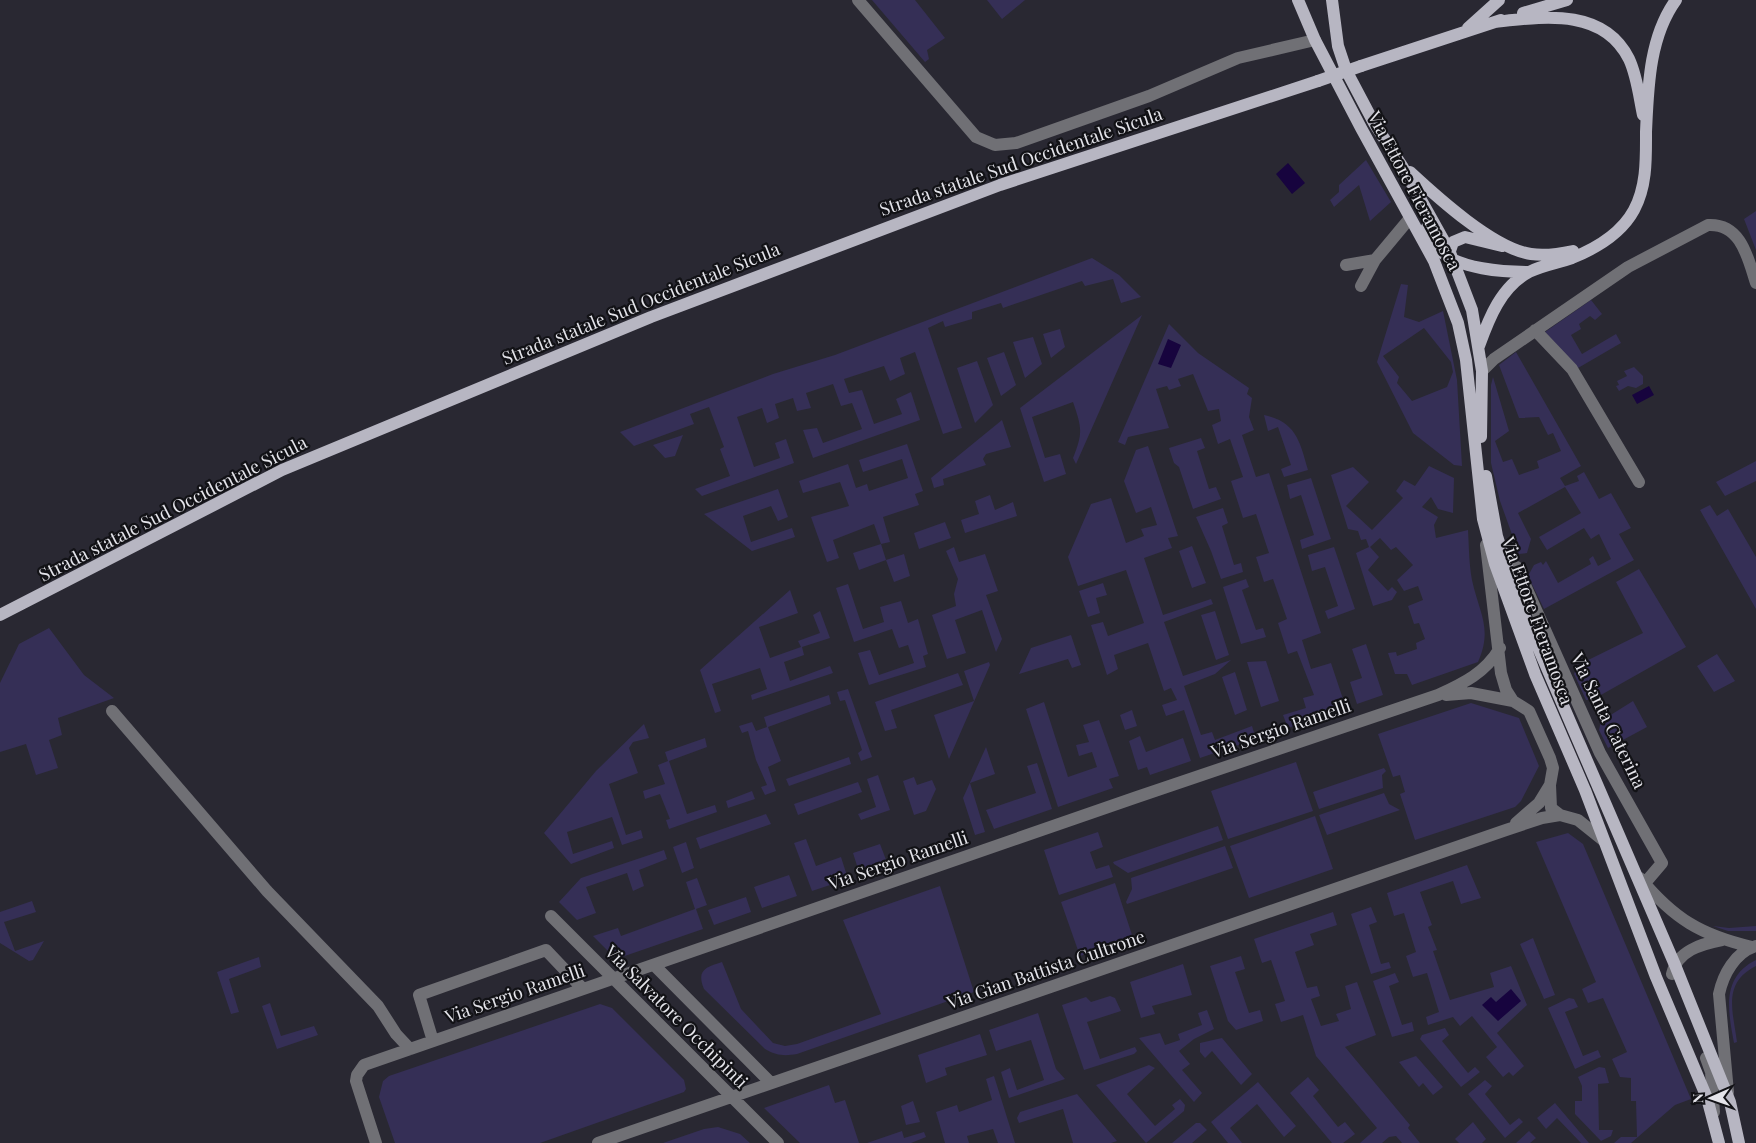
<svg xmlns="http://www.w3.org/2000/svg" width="1756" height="1143" font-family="'Playfair Display',serif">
	<rect width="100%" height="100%" fill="#292832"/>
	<path fill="#352f56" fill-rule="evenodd" d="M872 0H915L945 38 927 50 929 59 925 62Z
		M987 0H1025L1002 19Z
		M1366 160 1391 202 1370 221 1359 185 1334 207 1330 200 1339 192V185Z
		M1756 211V250L1744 219Z
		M1092 258 1119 275 1141 297 1121 303 1113 279 1085 286 1082 281 1003 308 1001 303 972 312V319L945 327 943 321 928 328 962 428 943 434 915 352 900 358 905 374 890 381 884 366 844 379 849 393 862 390 874 424 902 414 896 399 911 392 920 420 813 458 803 430 817 428 823 443 862 429 852 403 841 406 833 384 806 393 811 408 797 411 793 398 775 404 779 418 767 423 762 408 737 417 754 467 780 458 775 443 786 439 794 463 702 496 695 489 730 476 720 449 724 447 709 407 690 414 694 424 634 446 620 432 773 374 835 355Z
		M1401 284 1408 285 1404 317 1419 322 1443 311 1457 380 1462 466 1454 465 1413 433 1377 362ZM1424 328 1451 362 1453 372 1447 387 1412 401 1397 383 1399 377 1383 356Z
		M1591 300 1602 314 1595 320 1590 316 1579 324 1581 329 1571 335 1582 354 1616 334 1621 343 1578 368 1545 332Z
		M1142 315 1076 464 1073 458C1083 433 1082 428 1073 402L1032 417 1045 458 1060 454 1066 474 1044 482 1020 408Z
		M1169 324 1198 353 1249 388 1247 394 1252 398 1249 417 1254 430 1242 435 1256 477 1269 473 1321 633 1302 640 1311 669 1331 663 1346 708 1288 728 1283 715 1306 708 1303 698 1314 695 1297 651 1288 654 1278 623 1287 619 1273 579 1264 582 1256 557 1269 553 1256 514 1243 518 1231 481 1243 477 1230 439 1218 444 1212 425 1221 421 1219 409 1208 411 1193 374 1178 379 1181 386 1169 390 1167 386 1156 389 1169 428 1128 437 1125 445 1118 442Z
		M1060 329 1065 347 1051 358 1043 334Z
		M1033 337 1042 364 1025 378 1013 342Z
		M1004 352 1016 385 1001 396 987 358Z
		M1516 352 1581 466 1560 478 1565 486 1579 481 1577 476 1584 472 1599 499 1611 493 1631 528 1619 534 1634 560 1544 609 1528 576 1534 565 1541 562 1543 565 1546 561 1558 583 1591 564 1589 559 1593 556 1598 566 1611 559 1599 534 1591 539 1584 528 1547 550 1539 537 1581 513 1565 487 1518 513 1531 539 1527 553 1519 554 1500 501 1491 463V385L1493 377 1509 431 1495 441 1503 462 1512 459 1519 475 1539 468 1537 461 1561 451 1553 433 1548 435 1539 417 1519 418 1499 365Z
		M977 361 993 405 975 423 957 368Z
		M1634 367 1643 376V384L1636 388 1628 386 1619 391 1616 386 1619 385 1617 381 1627 376 1624 371Z
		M1264 415C1297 422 1300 443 1308 470L1284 477 1281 469 1291 465 1278 427 1268 431Z
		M1002 420 1011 447 986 454 983 459 986 465 943 479 944 485 934 488 931 478Z
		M683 435 675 456 665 458 653 445Z
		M1201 438 1205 448 1197 451 1209 489 1216 487 1221 499 1193 509 1179 467 1174 463 1169 448Z
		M907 444 923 491 915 494 919 505 883 517 890 542 881 544 886 560 904 554 910 576 894 582 886 560 859 570 853 553 881 544 874 524 833 540 839 558 827 562 811 517 849 506 840 482 803 493 799 481 848 464 856 488 867 484 869 491 908 478 902 459 863 472 859 460Z
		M1148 446 1178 536 1168 538 1172 548 1144 558 1163 615 1211 599 1213 604 1164 622 1183 676 1231 660 1215 674 1184 686 1201 735 1212 732 1215 740 1252 726 1256 739 1200 758 1184 710 1166 716 1162 705 1177 700 1171 688 1164 691 1148 643 1114 655 1118 669 1107 675 1091 625 1103 622 1108 636 1144 623 1126 570 1078 586 1068 557 1091 504 1111 498 1126 543 1144 536 1141 529 1157 525 1151 507 1136 513 1124 481 1136 450Z
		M1756 461V481L1725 496 1716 482Z
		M1429 466 1454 478 1453 513 1438 509 1431 497 1422 507 1438 517 1434 525 1436 538 1468 530C1469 547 1469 564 1472 580 1479 613 1493 628 1478 662L1412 685 1407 674H1395L1388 653 1396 652 1397 656 1417 649 1416 643 1425 639 1419 623 1414 624 1408 606 1423 600 1418 586 1404 591 1397 580 1413 565 1396 547 1391 550 1380 538 1370 547 1379 557 1368 570 1388 591 1392 587 1397 592 1392 600 1373 606 1356 553 1369 547 1366 539 1361 540 1358 531 1348 529 1331 475 1353 467 1369 482 1346 506 1372 530 1403 498 1396 491 1404 480 1415 486Z
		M1311 478 1331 539 1302 549 1300 540 1314 535 1301 495 1290 499 1287 485Z
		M778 489 788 517 778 521 771 506 743 516 751 542 792 528 795 537 752 551 704 514Z
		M990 495 995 510 1013 502 1017 516 965 533 961 520 979 514 975 501Z
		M1710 505 1717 516 1728 509 1756 557V609L1700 510Z
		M1223 508 1228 523 1222 526 1234 565 1241 563 1243 572 1221 579 1211 551 1196 517Z
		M945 522 951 538 919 549 914 533Z
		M1192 546 1206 583 1192 588 1179 551Z
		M954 547 959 562 985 554 998 591 986 595 1002 639 996 652 982 610 955 620 966 653 947 659 932 615 956 606 954 594 958 579 946 551Z
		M1334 547 1355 609 1328 619 1325 611 1338 606 1325 567 1312 571 1308 555Z
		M1639 569 1686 647 1592 700H1586L1574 674 1578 665 1643 633 1616 582Z
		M1246 579 1249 587 1242 590 1256 630 1263 628 1266 637 1241 644 1223 587Z
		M1103 583 1107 595 1096 598 1100 613 1088 617 1079 591Z
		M848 584 863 629 884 622 880 607 901 601 908 623 918 619 928 654 923 656 926 667 869 685 858 653 870 650 879 675 914 663 908 645 899 648 892 629 854 642 836 588Z
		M790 590 798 613 759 627 770 658 801 647 798 641 820 633 813 615 820 611 830 638 802 647 804 655 784 662 790 681 830 666 833 673 752 700 751 695 767 689 760 668 712 684 721 711 715 713 700 670Z
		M1215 611 1229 655 1216 660 1201 615Z
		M49 628 84 675 114 698 58 718 62 735 49 740 58 768 36 775 26 744 0 752V683L19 644Z
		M1071 635 1081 665 1072 668 1068 659 1019 674 1031 648Z
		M1366 644 1383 695 1357 704 1350 682 1362 678 1352 649Z
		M1717 654 1735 681 1714 692 1697 666Z
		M1266 661 1279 701 1261 707 1247 662Z
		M989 662 990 665 949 759 934 715 974 701 964 671Z
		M1235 672 1247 710 1235 715 1222 677Z
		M958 673 963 685 891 710 897 728 885 731 875 702Z
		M848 689 872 757 861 761 858 753 862 750 845 700 840 701 837 692Z
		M829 695 831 704 768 727 781 761 768 767 776 791 765 795 761 787 767 785 756 760 748 731 742 733 739 726 752 722 756 731 767 727 764 717Z
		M1633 701 1647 727 1608 748 1599 730 1601 721Z
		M1044 702 1068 777 1097 767 1092 752 1079 756 1076 745 1089 742 1083 725 1099 720 1119 776 1109 779 1113 788 1058 807 1026 709Z
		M1471 703 1519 718 1539 766 1521 801 1515 807 1415 840 1400 794 1405 792 1400 775 1393 777 1378 734Z
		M1132 710 1137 726 1125 730 1120 715Z
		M644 724 649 738 633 742 629 748 638 773 609 784 626 835 641 830 643 838 622 845 612 817 567 832 573 854 612 841 614 848 571 864 544 833 596 771Z
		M1140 736 1146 752 1183 738 1191 761 1150 775 1147 767 1138 770 1129 741Z
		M705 738 707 747 669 761 687 814 715 805 717 812 669 829 666 820 670 819 660 794 645 799 643 791 665 784 658 765 668 761 665 752Z
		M986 747 995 774 970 783 985 832 975 835 963 798Z
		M849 757 851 764 789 786 786 779Z
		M1296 762 1313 811 1228 839 1211 791Z
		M1037 763 1052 809 994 829 986 810 1036 793 1027 766Z
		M1384 768 1386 771 1382 775 1383 788 1319 809 1313 792Z
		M878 775 890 810 861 820 858 814 876 807 867 779Z
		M914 777 917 785 932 780 936 789 926 811 914 815 903 781Z
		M858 782 862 792 798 815 794 804Z
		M752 791 755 799 728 808 726 801Z
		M1384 793 1389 804 1400 810 1327 835 1319 815Z
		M766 814 771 824 700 849 696 838Z
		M1315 816 1333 869 1249 898 1230 846Z
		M1218 826 1223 840 1128 873 1114 864 1113 862Z
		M1098 832 1103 847 1090 852 1096 869 1109 865 1113 877 1059 895 1044 850Z
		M1568 833 1583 844 1691 1099 1675 1105 1631 1143H1614L1621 1137H1637L1636 1101H1631V1078L1620 1077 1612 1059 1627 1052 1603 998 1588 1003 1582 989 1596 982 1536 842Z
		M806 839 816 866 841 857 848 879 812 891 794 843Z
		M686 842 694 868 682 873 673 847Z
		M880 844 888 865 860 875 853 853Z
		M1225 846 1233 868 1127 904 1126 902 1132 889 1131 878Z
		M664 850 667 859 639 870 644 886 633 891 627 873 586 887 596 913 577 920 559 902 581 878Z
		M1467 865 1481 898 1461 904 1453 881 1420 892 1432 925 1428 927 1437 950 1433 951 1450 1000 1494 987 1490 973 1511 966 1527 1005 1497 1033 1524 1066 1513 1076 1509 1072 1503 1077 1486 1057 1497 1047 1472 1016 1460 1026 1453 1017 1428 1025 1426 1017 1439 1012 1427 973 1413 977 1406 956 1416 952 1404 913 1394 916 1387 893Z
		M789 875 797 896 762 908 754 887Z
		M697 878 707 905 696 909 703 929 616 959 593 936 618 928 621 936 695 909 686 882Z
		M1115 883 1133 938 1080 956 1061 902Z
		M940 886 974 992 797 1054C785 1056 777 1056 765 1049L704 989C696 970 706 967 722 962L741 1009 773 1043 785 1046 797 1044 881 1014 843 920Z
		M746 897 751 912 714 925 708 910Z
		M32 901 36 912 4 922 15 951 44 941 33 960 29 961 0 943V912Z
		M1371 907 1377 922 1369 925 1381 964 1389 962 1391 968 1371 974 1351 914Z
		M1333 912 1337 925 1310 934 1314 945 1295 952 1307 988 1317 986 1320 996 1311 999 1321 1026 1339 1021 1336 1014 1351 1009 1345 986 1357 982 1376 1035 1345 1047 1410 1125 1408 1128 1420 1143H1402L1396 1136 1389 1137 1382 1143H1360L1377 1128 1316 1056 1303 1015 1281 1022 1275 1004 1285 1001 1271 960 1262 963 1254 939Z
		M1713 926 1729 928 1756 926V931H1728Z
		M1533 938 1555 995 1544 999 1520 944Z
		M1241 956 1245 969 1235 972 1249 1013 1260 1010 1263 1021 1236 1030 1228 1021 1210 966Z
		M259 957 261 967 229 979 239 1012 231 1014 217 972Z
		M1756 960V966C1722 983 1733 1011 1737 1042L1734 1043C1728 1011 1721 977 1756 960Z
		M1183 964 1192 995 1152 1006 1155 1014 1141 1018 1130 982Z
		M1395 973 1399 982 1389 986 1402 1025 1412 1022 1414 1031 1392 1037 1373 981Z
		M1110 996 1115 998 1121 1011 1087 1022 1100 1059 1135 1047 1137 1051 1134 1054 1084 1070 1062 1005 1086 997 1091 1002Z
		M1569 998 1574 999 1578 1007 1565 1012 1583 1056 1598 1050 1601 1057 1575 1069 1548 1008Z
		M270 1003 281 1036 314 1026 318 1035 277 1049 262 1006Z
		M600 1004 612 1008 684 1080 686 1089 684 1092 540 1143H395L379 1097 383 1081 389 1076Z
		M1207 1010 1214 1029 1194 1039 1179 1051 1190 1064 1182 1070 1202 1093 1194 1102 1139 1038 1160 1033 1165 1045 1180 1040 1178 1034 1202 1025 1198 1013Z
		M1038 1013 1056 1069 1065 1079 1009 1098 1001 1072 1010 1068 1017 1090 1044 1080 1031 1040 996 1051 989 1030Z
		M1445 1028 1449 1035 1442 1041 1468 1073 1475 1067 1480 1072 1461 1087 1420 1039 1422 1035Z
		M980 1034 987 1055 945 1068 947 1075 926 1083 918 1055Z
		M1222 1038 1252 1074 1241 1085 1212 1051 1205 1058 1200 1052V1043Z
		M1416 1056 1443 1087 1433 1095 1423 1083 1419 1087 1399 1062Z
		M1149 1065 1155 1068 1127 1094 1155 1126 1175 1109 1172 1105 1180 1099 1185 1105 1184 1111 1146 1143 1096 1085Z
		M1599 1067 1605 1068 1609 1083 1598 1084 1599 1130H1613L1611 1136 1601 1141 1575 1114V1101H1582V1086L1578 1077Z
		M994 1076 1015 1143H998L993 1129 967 1136 969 1143H945L936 1112 957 1105 959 1112 992 1100 986 1079Z
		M1308 1077 1319 1090 1313 1096 1338 1127 1345 1122 1355 1134 1343 1143H1332L1290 1093Z
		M1485 1080 1492 1086 1485 1094 1510 1125 1519 1118 1523 1122 1505 1138 1468 1094Z
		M1258 1082 1296 1126 1284 1137 1257 1104 1230 1128 1242 1143H1228L1211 1122Z
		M829 1085 835 1103 845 1100 859 1143H800L764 1108Z
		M1077 1094 1117 1141 1111 1143H1073L1063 1109 1019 1123 1017 1118 1020 1112Z
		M913 1101 920 1122 906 1125 901 1106Z
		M1555 1103 1589 1143H1581L1557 1118 1546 1129 1537 1118Z
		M1473 1122 1486 1139 1482 1143H1459L1455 1139Z
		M1196 1123H1200L1207 1130 1192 1143H1172Z
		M718 1127 740 1134 750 1143H663L704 1129Z
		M902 1131 904 1138 924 1132 926 1137 911 1143H867Z
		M1529 1131 1536 1138 1530 1143H1516Z"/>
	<path fill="#17043e" d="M1288 163 1305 183 1292 194 1276 174Z
		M1168 339 1181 345 1171 368 1158 364Z
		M1649 386 1654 395 1637 404 1632 395Z
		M1511 989 1521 1001 1498 1021 1482 1005 1491 997 1496 1002Z"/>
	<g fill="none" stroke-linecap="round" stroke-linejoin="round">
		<path stroke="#707075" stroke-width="12" d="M858 0 976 137 995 145 1016 143 1149 96 1238 58 1315 40
			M1346 265 1375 260
			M1361 286 1375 260 1410 218
			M1535 330 1572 369 1639 482
			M1482 371 1494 359 1628 267 1708 225C1741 223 1748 258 1756 283
			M1486 545 1501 673 1506 690 1513 701 1529 711 1550 758 1553 768 1550 785 1551 808 1560 815 1578 820 1603 840
			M1517 567 1600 753 1662 863 1645 883
			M1446 695 1471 693 1513 701
			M112 711 267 891 378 1006 396 1034 410 1049
			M1516 823 1539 803 1550 785
			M1640 878C1674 919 1701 935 1752 947
			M551 916 778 1143
			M654 965 771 1083
			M1672 974C1677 951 1701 944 1722 940
			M433 1041 419 995 546 950 583 989
			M1706 1058 1711 1072 1714 1112
			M1728 1092 1719 994C1723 975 1735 952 1756 946
			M376 1143 356 1081 357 1075 364 1065 1137 797 1438 695C1464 683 1485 673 1500 648
			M598 1143 1506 830 1542 818 1560 815"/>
		<path stroke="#b7b6c2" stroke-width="12" d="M1298 0 1315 40 1361 128 1434 261 1458 323 1466 360 1483 519 1495 564 1535 674 1585 790 1656 977 1707 1098 1719 1143
			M1332 0 1338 46 1346 70 1374 123 1402 166 1449 250 1472 310 1482 371 1481 437
			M1523 13 1567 0
			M1495 22C1542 17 1603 7 1629 59 1637 76 1639 96 1643 115
			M1468 28 1499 0
			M1361 66 1501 20
			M1410 172C1437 197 1494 249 1531 254 1545 256 1559 254 1573 251
			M1427 227C1431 234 1434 245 1440 251 1459 269 1504 272 1528 272
			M1448 257 1453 242 1465 237 1502 246
			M1479 346C1489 318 1501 287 1529 272 1543 265 1558 263 1572 258 1597 248 1621 234 1634 210 1647 186 1646 158 1646 132 1648 88 1649 37 1676 0
			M1486 476 1497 536 1518 601 1675 965 1730 1102 1739 1143
			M0 615 282 470 651 317 1000 185 1318 81"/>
		<path stroke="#b7b6c2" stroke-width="12" d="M1318 81 1361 66"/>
	</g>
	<g text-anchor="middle" stroke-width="4.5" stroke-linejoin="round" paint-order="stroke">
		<g font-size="18" fill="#e4e4ea" stroke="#121216">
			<text transform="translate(1021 162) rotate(-19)" y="6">Strada statale Sud Occidentale Sicula</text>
			<text transform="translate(1414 191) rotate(62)" y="6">Via Ettore Fieramosca</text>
			<text transform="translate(641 304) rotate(-22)" y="6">Strada statale Sud Occidentale Sicula</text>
			<text transform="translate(173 509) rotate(-27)" y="6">Strada statale Sud Occidentale Sicula</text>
			<text transform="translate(1537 621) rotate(70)" y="6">Via Ettore Fieramosca</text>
			<text transform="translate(1608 721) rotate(64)" y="6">Via Santa Caterina</text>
			<text transform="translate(1281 729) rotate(-19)" y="6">Via Sergio Ramelli</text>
			<text transform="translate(898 861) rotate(-19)" y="6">Via Sergio Ramelli</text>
			<text transform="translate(1046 970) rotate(-19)" y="6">Via Gian Battista Cultrone</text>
			<text transform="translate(515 994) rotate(-19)" y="6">Via Sergio Ramelli</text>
			<text transform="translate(676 1017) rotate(45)" y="6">Via Salvatore Occhipinti</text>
		</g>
	</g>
	<g transform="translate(1711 1098) rotate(268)" stroke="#121216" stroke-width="4" paint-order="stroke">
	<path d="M0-4L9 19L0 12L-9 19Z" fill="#e4e4ea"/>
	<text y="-8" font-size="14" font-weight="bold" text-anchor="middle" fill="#e4e4ea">N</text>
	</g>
</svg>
